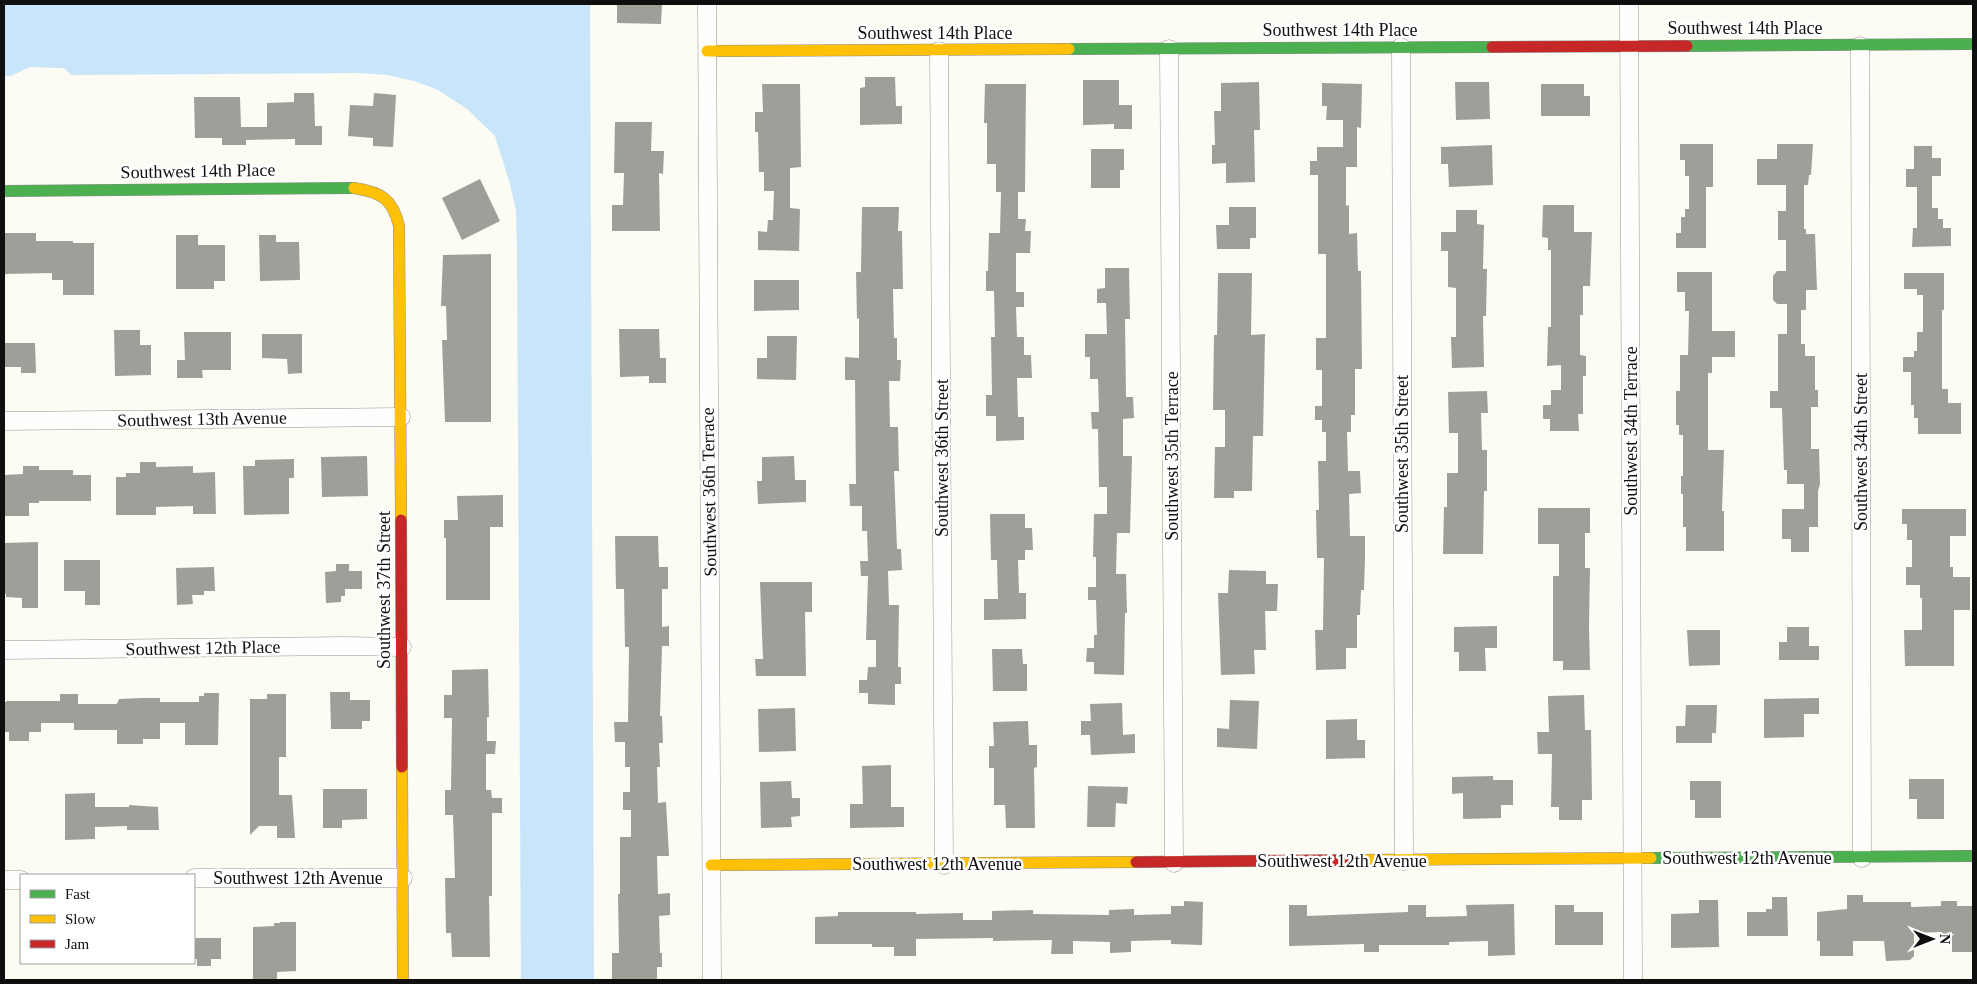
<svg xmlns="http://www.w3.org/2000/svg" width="1977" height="984" font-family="'Times New Roman',serif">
	<rect width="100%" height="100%" fill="#fcfbf4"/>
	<path fill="#c8e5f9" d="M4 4H590L594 980H521L517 251 516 211 510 184 495 136 467 109 438 90 414 81 387 75 358 73 71 75 64 68 30 67 11 76H4Z"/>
	<path fill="#a09e99" d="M617 4H662L661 24 617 23Z
		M865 77H895L896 106H902V124L860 125V88L865 87Z
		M1083 80H1119V105H1132V129H1114V124L1083 125Z
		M1259 82 1260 130H1254L1255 182 1226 183V163L1212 164V145H1215L1214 111H1221V83Z
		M1455 82H1489L1490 119 1456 120Z
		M1322 83 1362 84 1361 128 1357 127V167H1346V206L1349 205V234L1357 233 1358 271H1361L1362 369H1355V415H1351V432H1347L1348 471H1360L1361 493 1349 494 1350 536H1365V557L1364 590H1361L1360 615H1357V648H1346V669L1316 670 1315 630H1323L1324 558H1317L1316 510H1319L1318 461H1326V432H1322V420H1315V406H1322V370H1316V338H1326V254H1318V175H1310V161H1317V147H1343V120H1326L1327 106H1322Z
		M762 84H800L801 167 790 168V208L800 209 799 251 758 250V231L767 232 768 220H773L774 191H764V172H759L758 132H755V112H763Z
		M985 84H1026L1025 192H1018V219H1026L1025 231H1031L1030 253H1016V292H1024V307H1016L1017 337H1024V355H1031L1032 378H1017L1018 417H1024V440L996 441V416H986V395H992L991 337H995L994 291H986V271H988L989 233H1000L1001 192H996V164H987V123H984Z
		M1541 84H1584V96H1590V116H1541Z
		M294 93H314L315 126H322V145H295V139L246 140V145H222V138H195L194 97H240L241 127H267V103L294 102Z
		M374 93 396 95 393 147 373 146V138L348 136 350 105 373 106Z
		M615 122H652L651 151H664L663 174 659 173 660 231H612V205H623L624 173H614Z
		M1680 144H1713V187H1706V248H1676V233H1681V217H1685V209H1689V176H1685V160H1680Z
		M1777 144H1813L1811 175H1809L1808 185H1804V229H1806V234H1815L1817 290H1806V310H1801V344H1805V356H1815V390H1818V407H1811V449H1819L1820 484 1818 491V527H1809V552H1791V539H1782V509H1804V484H1787V470H1784L1782 408H1770V391H1778V334H1787V304H1777L1773 300V276L1777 271H1786V240H1778V211H1786V185H1757V159H1777Z
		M1492 145 1493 185 1449 187 1448 164H1441V147Z
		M1914 146H1932V158H1941V176H1932V208H1938V219H1943V228H1951V246L1912 247 1913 228H1917V187H1906V169H1914Z
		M1091 149H1124V170H1120V188H1091Z
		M480 179 500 221 462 240 442 198Z
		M1543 205H1574V232H1592L1590 286H1583V315H1580V355L1586 356V376H1583V414H1578L1579 431H1550V419H1543V405H1551V390H1561V365L1547 366 1548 327H1551V250H1548V238L1542 237Z
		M862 207H899L898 231H902L903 289H893L894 338H897V360H901L900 381H889L890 427H898L899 471H894L897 549H901L902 570 888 571 889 605H899L898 667H901V684H895V705L868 704V693H859V680H867L868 667H876V640H866L868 576H861L860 561H868L867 531H862V506H850L849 484H856L855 380H845V357L859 358V318L857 319 856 272H861Z
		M1229 207H1256V238H1250V249H1217L1216 225H1229Z
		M1456 210H1477V224L1484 225 1483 269H1487L1486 316H1483L1484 367 1452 368 1451 337H1456V288L1448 287V251H1441V232H1456Z
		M4 233H36V241H73V243H94V295H63V280H52V273L4 274Z
		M176 235H198V245H225V281H214V289H176Z
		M259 235H276V242H299L300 280 260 281Z
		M491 254V422H445L442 340H447L446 306H441L443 255Z
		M1105 268H1129L1130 319H1125L1126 397H1133L1134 418 1123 419V456H1132L1130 533H1117L1116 574H1126L1127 613H1125L1124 675 1094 674V662H1086L1087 648H1094V635H1097L1096 600H1088V587H1096V557H1093L1094 514H1107V487H1099L1098 429H1092L1091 412H1099L1098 379H1090V357H1085V334H1107L1106 303H1097V289L1105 288Z
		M1677 272H1712V331H1735V357H1712V373H1708V450H1724L1722 511H1724V551H1686V527H1683V494H1681V476H1683V435H1679V425H1676V391H1680V355H1688L1689 311H1685V292H1677Z
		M1218 273H1252L1251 335 1265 334 1263 436H1253L1252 491H1234V498H1214L1215 447H1225V410H1213L1214 335H1217Z
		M1904 273H1944V310H1942V389H1948V403H1961V434H1918V418H1914V405H1911V372H1903V357H1914V351H1917V332H1923V295H1917V289H1904Z
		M754 280H799V310L754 311Z
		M619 329H659L660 358H666V383H649V376L620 377Z
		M114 330H140V345H151V375L115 376Z
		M184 332H231V370H202L203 378H177V360H185Z
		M262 334H302V373L288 374 287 359 262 358Z
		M767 336H797L796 380 757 379V358H767Z
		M4 343H35L36 373H21V367H4Z
		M1487 391 1488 413H1481L1482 450H1487V491H1484L1483 554H1443L1444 507H1447V473H1458V433H1449L1448 392Z
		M367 456 368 496 322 497 321 457Z
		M794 456 795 480H806V502L758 504 757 481H762V457Z
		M294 459V478H289V514L244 515 243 466H255V460Z
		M140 462H156V467L193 466V473L215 472 216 514H193V506L156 507V515H116V477H126V473H140Z
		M23 466H39V470H73V475H91V501H39V503H29V516H4V475L23 474Z
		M503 495V527H490V600H446V538H444V520H458L457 496Z
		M1538 508H1590V533H1585V568H1590L1589 626 1590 670H1563V661H1553V576H1559V544H1538Z
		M1902 509H1966V536H1950V567H1953V577H1970V610H1954V666H1905L1904 630H1922V598H1920V585H1906V567H1912V540H1907V524H1902Z
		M990 514H1025V528H1032L1033 550H1025V560H1018L1019 593H1026V619L984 620V599H998L997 560H991Z
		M615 536H658L659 567H668V589H662V627L669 626V646H662L660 716H662L663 743H659L660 767H657L658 803 666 802 669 856H657L658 894 670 893V915L659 916 660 953H662V967H657V980H612V953H619L618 894H620V837H631V810H623V792H630V767H625V742H615L614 722H628L629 647H625L624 589H616Z
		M38 542V608H22V598L6 597V594H4V543Z
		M64 560H100V605H85V591H64Z
		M336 564H349V571H362V589H345V596H341V602L326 603 325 572 336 571Z
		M214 567 215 591H204V595H192L193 604 177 605 176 568Z
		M1229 570 1266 571V584H1278L1277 611H1265L1266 650H1254L1255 674 1221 675 1218 593H1228Z
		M760 582H812V612H805L806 676H756L755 659H763Z
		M1497 626V648H1485L1486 671H1459V652H1454V627Z
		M1787 627H1809V646H1819V660H1779V642H1787Z
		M1687 630H1720V665L1689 666Z
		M992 649H1022L1023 664H1027V691H993Z
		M488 669 489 717H487V741H496L495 754H486V790H491L492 798H502V813H492V896H489L490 957H452L451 933H446L445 878H455L453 815H445V790H451L452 718H444V695H452V670Z
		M330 692H350V700H370V721H362V729H331Z
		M204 693H219L218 745H185V723H160V739H143V744H117V730H74V723H41V732H29V741H9V732H4V703L7 701H60V694H78V704H117L119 699 142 698H160V702H199V696H204Z
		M267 694H286V757H279V795H292L295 838H277V826H259L250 835V699H267Z
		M1584 695 1585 730H1591L1592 800H1582V820H1559V807H1551L1552 754H1538L1537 732H1549L1548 696Z
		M1819 698V714H1804V737L1764 738V699Z
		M1230 700 1259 701 1257 749 1217 747V728L1229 729Z
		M1122 703 1123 735 1135 734V753L1091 755 1090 735H1081V721H1091L1090 704Z
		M1686 705H1717L1716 733H1712V743H1676V726H1685Z
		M795 708 796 751 759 752 758 709Z
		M1357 719V740H1365V758L1326 759V720Z
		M1028 721 1029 745H1037V767L1034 768 1035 828H1006L1005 805H994V768H989V746H994L993 722Z
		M891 765V807H904V827L850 828V804H863L862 766Z
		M1493 776V780H1513V805H1501V818L1463 819V793L1452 794V777Z
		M1909 779H1944V819H1917V799H1909Z
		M791 781 792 798H800V816L791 817 792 827 761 828 760 782Z
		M1690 781H1721V818H1695V800H1690Z
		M1088 786 1128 787 1127 804 1116 803 1115 827H1087Z
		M323 789H367V819L342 820V828H323Z
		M95 793V807H129V805L158 807 159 830H127V826L95 827V839L65 840V794Z
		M1847 895H1863V902H1911V907L1941 906V901H1957V906H1972L1973 952H1952V938H1941V932L1914 933V956L1910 960 1886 961 1884 941H1853V956H1820V941H1817V912L1847 909Z
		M1772 897H1787L1788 936H1747V912H1766V909H1772Z
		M1699 900H1718L1719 947 1671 948V914L1699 913Z
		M1184 901 1203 902 1202 945 1171 944V940L1131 941V952L1110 953V942L1073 941V954H1051L1052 940 993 941V938L916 939V956H894V947H872V944H815V917L838 916V912H916V914L963 913V920H992V911L1033 910V914L1109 915V910L1134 909V915L1171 914V906H1184Z
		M1514 904 1515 955 1488 956V941L1449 942V945H1379V952H1364V944L1289 946V905H1307V916L1408 912V905H1426V917L1467 916 1466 905Z
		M1555 905H1574V912H1603V945H1555Z
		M280 922H296V971L277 972V980H253V927L274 926V923H280Z
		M194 938H221V959H211V966H197V959H194Z"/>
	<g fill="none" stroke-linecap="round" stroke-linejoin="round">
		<g stroke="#969592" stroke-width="19">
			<path id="street" d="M707 4 712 980
				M1629 4 1633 980
				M1860 46 1862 858
				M1401 47 1404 861
				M1169 49 1174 863
				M939 51 944 865
				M4 421 401 417
				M4 650 344 646 402 647
				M194 878H403
				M4 880H21"/>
		</g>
		<g stroke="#8c8c89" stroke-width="12">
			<path id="fast" d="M1687 46 1973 44
				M1069 49 1492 47
				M4 191 354 188
				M1651 858 1973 856"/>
		</g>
		<g stroke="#8c8c89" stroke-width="12">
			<path id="slow" d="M707 51 1069 49
				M354 188C381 192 393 199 399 226L401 520
				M402 767 403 980
				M1356 860 1651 858
				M711 865 1136 862"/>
		</g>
		<g stroke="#8c8c89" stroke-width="12">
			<path id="jam" d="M1492 47 1687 46
				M401 520 402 767
				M1136 862 1356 860"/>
		</g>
		<use href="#street" stroke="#fffefd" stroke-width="18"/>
		<use href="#fast" stroke="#4caf50" stroke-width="11"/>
		<use href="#slow" stroke="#ffc107" stroke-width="11"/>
		<use href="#jam" stroke="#c62828" stroke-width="11"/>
	</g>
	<g text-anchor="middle" stroke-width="5" stroke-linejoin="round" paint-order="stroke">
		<g font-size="18" fill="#0f0f0f" stroke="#fff">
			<text x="1745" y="34">Southwest 14th Place</text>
			<text x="1340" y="36">Southwest 14th Place</text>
			<text x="935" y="39">Southwest 14th Place</text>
			<text transform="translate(198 171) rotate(-1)" y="6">Southwest 14th Place</text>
			<text transform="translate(202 419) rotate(-1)" y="6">Southwest 13th Avenue</text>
			<text transform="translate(1631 431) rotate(-90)" y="6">Southwest 34th Terrace</text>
			<text transform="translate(1861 452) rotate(-90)" y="6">Southwest 34th Street</text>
			<text transform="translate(1402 454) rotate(-90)" y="6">Southwest 35th Street</text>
			<text transform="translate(1172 456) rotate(-90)" y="6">Southwest 35th Terrace</text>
			<text transform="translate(942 458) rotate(-90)" y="6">Southwest 36th Street</text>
			<text transform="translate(709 492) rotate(-91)" y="6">Southwest 36th Terrace</text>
			<text transform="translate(384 590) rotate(-90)" y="6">Southwest 37th Street</text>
			<text transform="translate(203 648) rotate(-1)" y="6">Southwest 12th Place</text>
			<text x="1747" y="864">Southwest 12th Avenue</text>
			<text x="1342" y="867">Southwest 12th Avenue</text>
			<text x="937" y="870">Southwest 12th Avenue</text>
			<text x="298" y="884">Southwest 12th Avenue</text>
		</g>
	</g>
	<rect width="1977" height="984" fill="none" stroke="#0f0f0f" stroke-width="10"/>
	<rect x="20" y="874" width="175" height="90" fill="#ffffff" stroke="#9f9f9f"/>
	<rect x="30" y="890" width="25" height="8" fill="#4caf50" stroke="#9f9f9f"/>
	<text x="65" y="899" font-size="15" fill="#0f0f0f">Fast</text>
	<rect x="30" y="915" width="25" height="8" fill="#ffc107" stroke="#9f9f9f"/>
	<text x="65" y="924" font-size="15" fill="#0f0f0f">Slow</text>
	<rect x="30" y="940" width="25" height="8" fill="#c62828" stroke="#9f9f9f"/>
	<text x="65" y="949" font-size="15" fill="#0f0f0f">Jam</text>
	<g transform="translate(1932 939) rotate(90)" stroke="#ffffff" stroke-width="4" paint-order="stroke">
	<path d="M0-4L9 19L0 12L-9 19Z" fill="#0f0f0f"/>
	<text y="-8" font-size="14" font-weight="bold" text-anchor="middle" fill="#0f0f0f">N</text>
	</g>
</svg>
